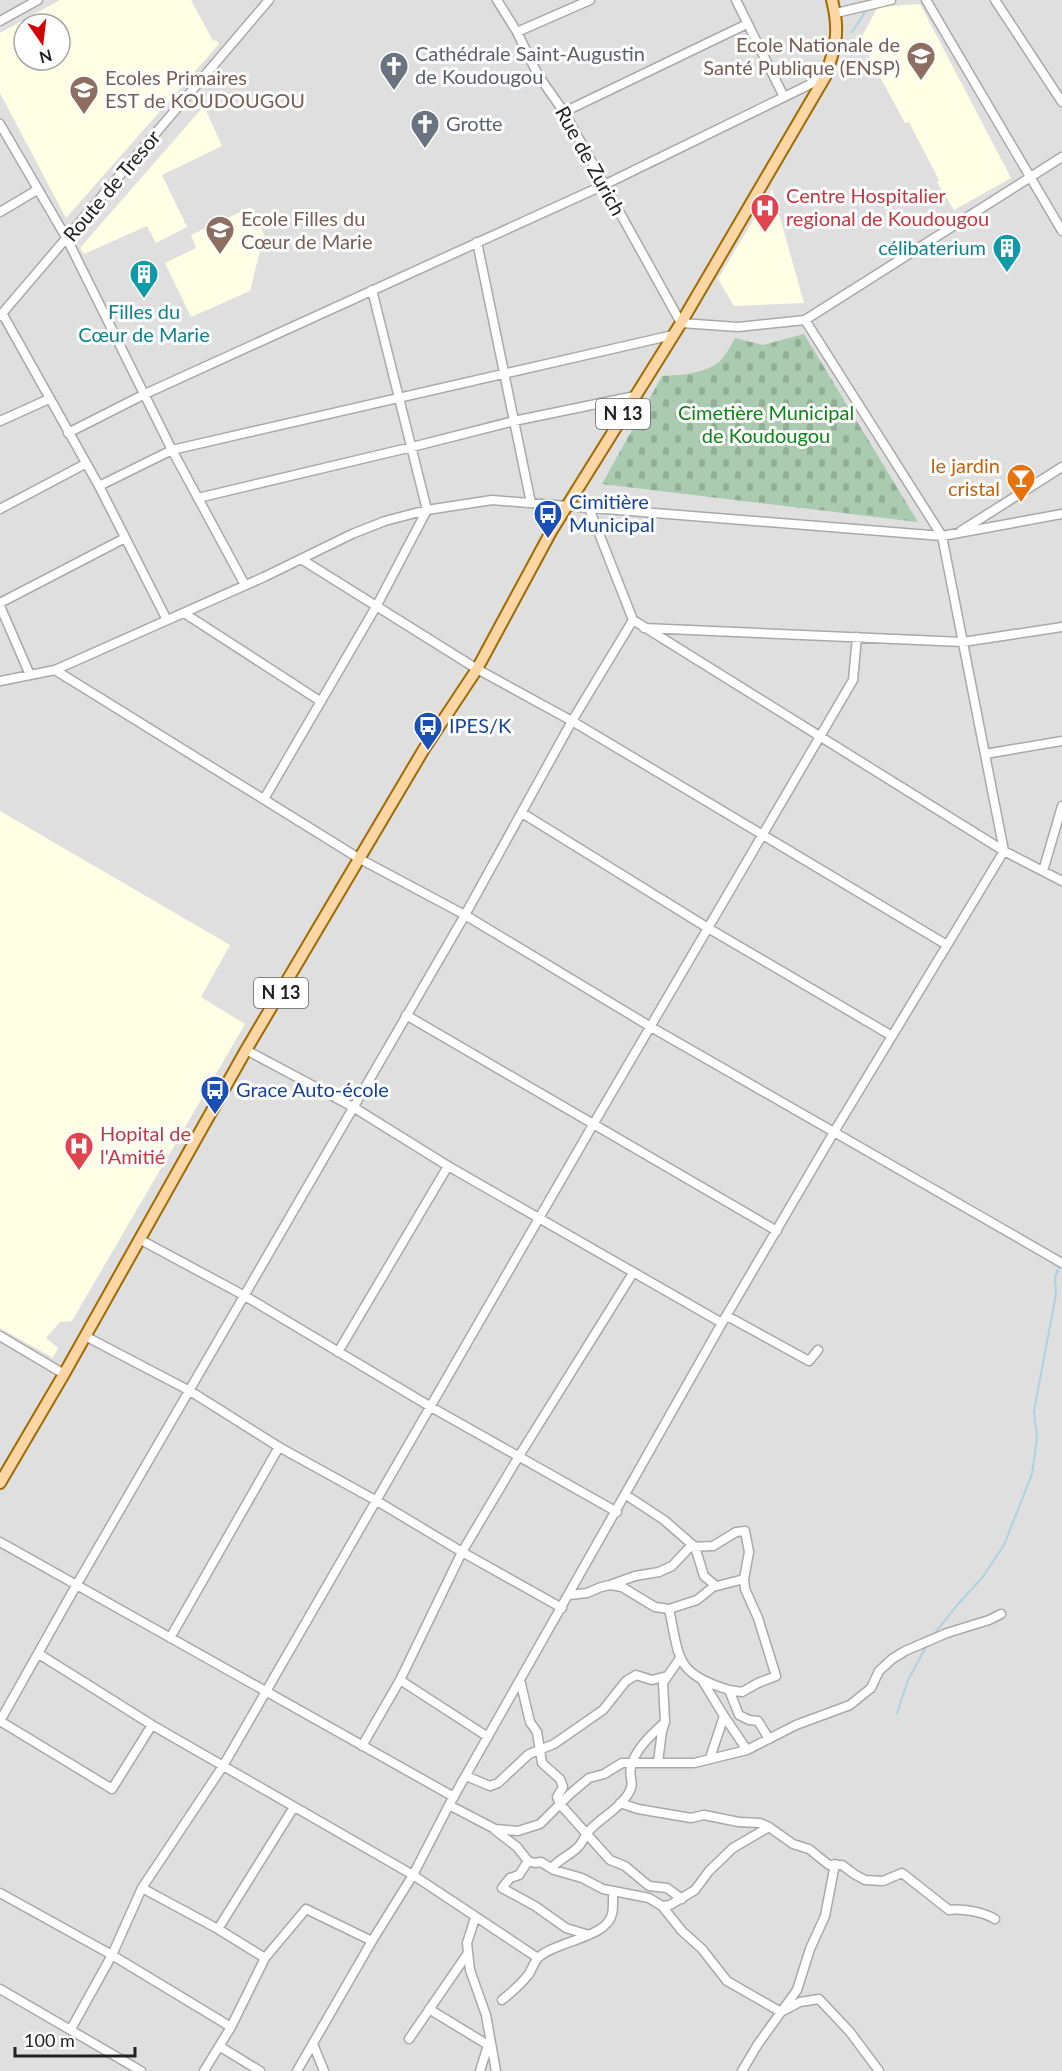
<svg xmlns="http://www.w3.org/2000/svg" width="1062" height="2071" font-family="Lato,sans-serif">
	<defs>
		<pattern id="cemetery-stones" width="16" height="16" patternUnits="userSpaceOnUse" patternTransform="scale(1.5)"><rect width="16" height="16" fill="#aacbaf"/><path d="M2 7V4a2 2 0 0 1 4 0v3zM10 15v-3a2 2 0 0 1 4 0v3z" fill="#92ae96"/></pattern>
	</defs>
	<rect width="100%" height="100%" fill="#f2efe9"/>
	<path fill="#e0dfdf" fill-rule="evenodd" d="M0 0H1062V2071H0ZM24 24H60V60H24Z"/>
	<path fill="#ffffe5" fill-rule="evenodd" d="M60 0H191L213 41 216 40 219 44 66 218 0 93V33ZM24 24H60V60H24Z
		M920 4 1011 178 954 210 937 182 939 180 909 122 905 123 860 40 878 7Z
		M204 106 222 146 162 175 187 227 156 243 147 226 84 254 80 248Z
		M772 189 804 303 734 306 718 279Z
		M251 207 264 235 250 291 191 317 165 263 196 248 191 235Z
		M0 811 230 945 201 997 245 1024 72 1321 60 1322 46 1338 58 1348 53 1358 0 1328Z"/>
	<path fill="url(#cemetery-stones)" d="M804 334 918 522 602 484 662 376C682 375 707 374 722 359 727 353 731 345 735 338L763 345Z"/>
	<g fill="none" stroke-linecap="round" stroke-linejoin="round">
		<path stroke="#aad3df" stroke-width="2" d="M852 32 867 9
			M934 1634 958 1604 982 1578 1004 1545 1032 1474 1037 1439 1034 1411 1056 1294 1055 1277 1060 1265
			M897 1713 908 1680 926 1647"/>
		<g stroke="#a9a9a9" stroke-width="11">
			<path id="minor" d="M497 0 517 32 538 75 564 112 681 323 738 327 805 320 1062 157
				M736 0 784 97
				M926 0 1062 231
				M995 0 1062 102
				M836 13 891 0
				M0 21 38 0
				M517 32 590 0
				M564 112 747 24
				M0 124 67 239 172 450 245 585
				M0 212 37 190
				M477 242 531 503
				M2 313 99 486 167 620
				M0 316 269 0
				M0 421 49 399
				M68 433 145 394 604 185 825 77
				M99 486 172 450 673 335
				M198 498 412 447 514 421 635 396
				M589 508 633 620 1004 851 1062 881
				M0 509 85 464
				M961 531 1062 467
				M301 559 477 669 572 721 947 945
				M0 603 125 538
				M0 606 30 675
				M184 613 320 701
				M644 628 963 642 1062 627
				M55 670 360 859 465 915 651 1027 1062 1263
				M0 681 55 670 264 577 352 534 385 521 427 510 492 500 942 536 1062 514
				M985 754 1062 741
				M264 799 377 605 427 510 372 290
				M522 813 708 928 892 1036
				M1043 871 1062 806
				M406 1015 777 1231
				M246 1050 353 1107 448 1166 722 1323
				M139 1239 245 1296 431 1407 617 1512
				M727 1316 809 1361 818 1350
				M0 1336 64 1374
				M85 1336 190 1391 279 1447 377 1501 462 1552 562 1608
				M338 1352 448 1166
				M626 1495 664 1520 695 1547 704 1576 716 1586
				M0 1542 454 1797
				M610 1585 635 1576 659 1572 672 1566 690 1547 713 1546 736 1532 745 1531 749 1552 744 1579 745 1589 758 1618 776 1676 758 1683 742 1692 729 1690
				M569 1595 587 1593 601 1587 610 1585 622 1587 655 1607 669 1609 697 1600 713 1587 744 1579
				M669 1609C680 1660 675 1673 729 1690L739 1715 749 1720 758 1721 769 1739
				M170 1638 279 1447
				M39 1654 152 1725 413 1875 538 1958
				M400 1680 488 1737
				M520 1680 530 1722 537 1732 542 1763 560 1779 563 1787 557 1797 560 1804 610 1860 625 1866 649 1886 667 1888 682 1899
				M702 1680 724 1716 710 1758
				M724 1716 747 1750
				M0 1721 77 1584 465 915 572 721 633 620
				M0 1721 112 1789 152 1725
				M362 1746 400 1680 462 1552 519 1456 633 1273
				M658 1762 662 1731 665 1722 663 1683 680 1658
				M466 1776 490 1786 498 1783 529 1754 554 1744 603 1710 626 1681 636 1675 652 1680 667 1676
				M620 1803 638 1809 691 1818 704 1815 739 1822 760 1823 769 1827 793 1844 809 1849 829 1865H842L854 1874 865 1880 883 1881 902 1873 949 1910C962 1908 983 1912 995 1919
				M449 1805 495 1829 518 1831 540 1824 570 1794 589 1778 604 1774 622 1763H694L747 1750 796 1725 850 1705 871 1688 879 1671 892 1659 905 1651 947 1633 989 1620 1001 1614
				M495 1830 517 1847 528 1861 535 1863 541 1862 554 1870 582 1878 603 1889 649 1898 662 1906 670 1905 695 1890 709 1871 733 1848 769 1827
				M528 1861 519 1875 510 1878 502 1888 535 1906 566 1928 589 1935
				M552 1868C559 1859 569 1856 577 1848 582 1844 584 1837 588 1832 599 1819 615 1812 626 1797 637 1782 628 1780 631 1767 635 1749 652 1734 665 1722
				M142 1888 218 1929 265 1958
				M0 1893 112 1955 231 2027
				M662 1906 682 1931 702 1949 727 1981 781 2012 800 2002 819 1999 850 2032 879 2071
				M475 1918 467 1943 470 1970 486 2015 496 2071
				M218 1929 294 1807
				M0 1989 141 2071
				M502 2000C512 1992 521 1984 529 1974 532 1969 534 1962 538 1958 555 1941 607 1938 612 1914 614 1906 612 1898 614 1891
				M429 2009 488 2045
				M71 2029 112 1955 142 1888 223 1766 594 1123 853 680 857 637
				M409 2039 468 1953
				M313 2044 324 2071
				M219 2046 260 2071
				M204 2071 231 2027 265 1958 306 1909 372 1941
				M297 2071 372 1941 413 1875 449 1805 722 1323 834 1132 1004 851 942 536 805 320
				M480 2071 489 2042
				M742 2071 758 2044 797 1990 810 1949 825 1916 835 1864"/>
		</g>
		<g stroke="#a06b00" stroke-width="14">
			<path id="major" d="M0 1483 64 1374 246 1050 424 749 477 669 552 530 681 323 825 77C836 47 840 31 832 0"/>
		</g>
		<use href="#minor" stroke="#fff" stroke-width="8"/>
		<use href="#major" stroke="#fcd6a4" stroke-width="10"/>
	</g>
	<defs>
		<g id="school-pin" transform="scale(1.5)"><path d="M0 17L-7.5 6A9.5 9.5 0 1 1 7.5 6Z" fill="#8d6e63" stroke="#fff"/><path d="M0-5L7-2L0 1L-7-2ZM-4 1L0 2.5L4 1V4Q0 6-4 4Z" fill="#fff"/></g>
		<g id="church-pin" transform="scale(1.5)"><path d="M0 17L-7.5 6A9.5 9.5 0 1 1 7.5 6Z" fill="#6b7280" stroke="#fff"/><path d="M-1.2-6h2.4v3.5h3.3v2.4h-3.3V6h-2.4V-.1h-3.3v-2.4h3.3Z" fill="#fff"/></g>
		<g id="hospital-pin" transform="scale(1.5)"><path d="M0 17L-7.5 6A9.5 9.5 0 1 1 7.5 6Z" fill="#e0444e" stroke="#fff"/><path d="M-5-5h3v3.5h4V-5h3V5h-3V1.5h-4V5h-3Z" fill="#fff"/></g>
		<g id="building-pin" transform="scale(1.5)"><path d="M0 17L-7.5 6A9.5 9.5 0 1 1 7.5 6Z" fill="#0f9aa8" stroke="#fff"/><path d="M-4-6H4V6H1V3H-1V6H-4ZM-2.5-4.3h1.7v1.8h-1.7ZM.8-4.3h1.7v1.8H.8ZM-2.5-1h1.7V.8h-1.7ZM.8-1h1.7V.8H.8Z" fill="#fff"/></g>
		<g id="bar-pin" transform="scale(1.5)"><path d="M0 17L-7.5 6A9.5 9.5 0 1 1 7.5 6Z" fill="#e8710a" stroke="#fff"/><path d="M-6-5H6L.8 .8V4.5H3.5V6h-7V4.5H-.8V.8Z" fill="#fff"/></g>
		<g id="bus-pin" transform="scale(1.5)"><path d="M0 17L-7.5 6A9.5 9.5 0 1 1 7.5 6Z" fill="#1a4fb4" stroke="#fff"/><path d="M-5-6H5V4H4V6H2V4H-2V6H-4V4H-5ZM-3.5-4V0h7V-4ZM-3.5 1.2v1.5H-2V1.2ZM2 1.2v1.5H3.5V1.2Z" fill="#fff"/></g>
	</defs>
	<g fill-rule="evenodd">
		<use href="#school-pin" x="921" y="56"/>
		<use href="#church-pin" x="394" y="66"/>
		<use href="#school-pin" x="84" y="90"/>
		<use href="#church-pin" x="425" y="124"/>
		<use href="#hospital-pin" x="765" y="208"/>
		<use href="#school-pin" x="220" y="230"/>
		<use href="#building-pin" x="1007" y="248"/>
		<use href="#building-pin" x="144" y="274"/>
		<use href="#bar-pin" x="1021" y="478"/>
		<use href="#bus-pin" x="548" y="514"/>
		<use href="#bus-pin" x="428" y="726"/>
		<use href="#bus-pin" x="215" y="1090"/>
		<use href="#hospital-pin" x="79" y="1146"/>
	</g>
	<g text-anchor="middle" stroke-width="6" stroke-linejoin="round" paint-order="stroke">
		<g fill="#fff" stroke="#646464" stroke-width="1.5">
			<rect x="596" y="399" width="54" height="30" rx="4.5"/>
			<rect x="254" y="978" width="54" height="30" rx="4.5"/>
		</g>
		<g font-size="18" font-weight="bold" fill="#222">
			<text x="623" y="420">N 13</text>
			<text x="281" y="999">N 13</text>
		</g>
		<g font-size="20" fill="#785e54" stroke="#fff" text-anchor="start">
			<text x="900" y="52" text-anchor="end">Ecole Nationale de<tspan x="900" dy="23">Santé Publique (ENSP)</tspan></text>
			<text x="105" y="85">Ecoles Primaires<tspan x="105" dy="23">EST de KOUDOUGOU</tspan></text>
			<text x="241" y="226">Ecole Filles du<tspan x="241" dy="23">Cœur de Marie</tspan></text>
		</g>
		<g font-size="20" fill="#5b616d" stroke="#fff" text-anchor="start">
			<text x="415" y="61">Cathédrale Saint-Augustin<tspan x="415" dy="23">de Koudougou</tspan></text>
			<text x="446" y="131">Grotte</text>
		</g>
		<g font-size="20" fill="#222" stroke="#fff">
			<text transform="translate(590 161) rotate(61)" y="7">Rue de Zurich</text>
			<text transform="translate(112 186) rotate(-50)" y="7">Route de Tresor</text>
		</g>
		<g font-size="20" fill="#be3a42" stroke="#fff" text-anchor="start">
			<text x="786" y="203">Centre Hospitalier<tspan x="786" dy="23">regional de Koudougou</tspan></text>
			<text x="100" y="1141">Hopital de<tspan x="100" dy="23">l'Amitié</tspan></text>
		</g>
		<g font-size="20" fill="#0d838f" stroke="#fff" text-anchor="end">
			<text x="986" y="255">célibaterium</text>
			<text x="144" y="319" text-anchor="middle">Filles du<tspan x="144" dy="23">Cœur de Marie</tspan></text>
		</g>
		<g font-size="20" fill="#0c8416" stroke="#fff">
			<text x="766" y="420">Cimetière Municipal<tspan x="766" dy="23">de Koudougou</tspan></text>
		</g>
		<g font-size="20" fill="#c56008" stroke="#fff" text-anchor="end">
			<text x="1000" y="473">le jardin<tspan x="1000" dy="23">cristal</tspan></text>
		</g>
		<g font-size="20" fill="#164399" stroke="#fff" text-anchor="start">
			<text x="569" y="509">Cimitière<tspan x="569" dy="23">Municipal</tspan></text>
			<text x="449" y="733">IPES/K</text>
			<text x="236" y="1097">Grace Auto-école</text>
		</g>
	</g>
	<g transform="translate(42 42) rotate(166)"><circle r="28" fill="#ffffff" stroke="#a7a7a7" stroke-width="1.5"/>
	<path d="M0-4.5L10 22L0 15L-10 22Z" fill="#d40000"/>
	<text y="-9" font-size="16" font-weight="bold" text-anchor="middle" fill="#222222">N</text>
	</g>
	<path d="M15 2047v9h120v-9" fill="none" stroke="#222222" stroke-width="3"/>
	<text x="24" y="2047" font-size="18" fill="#222222" stroke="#ffffff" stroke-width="4.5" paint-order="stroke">100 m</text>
</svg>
